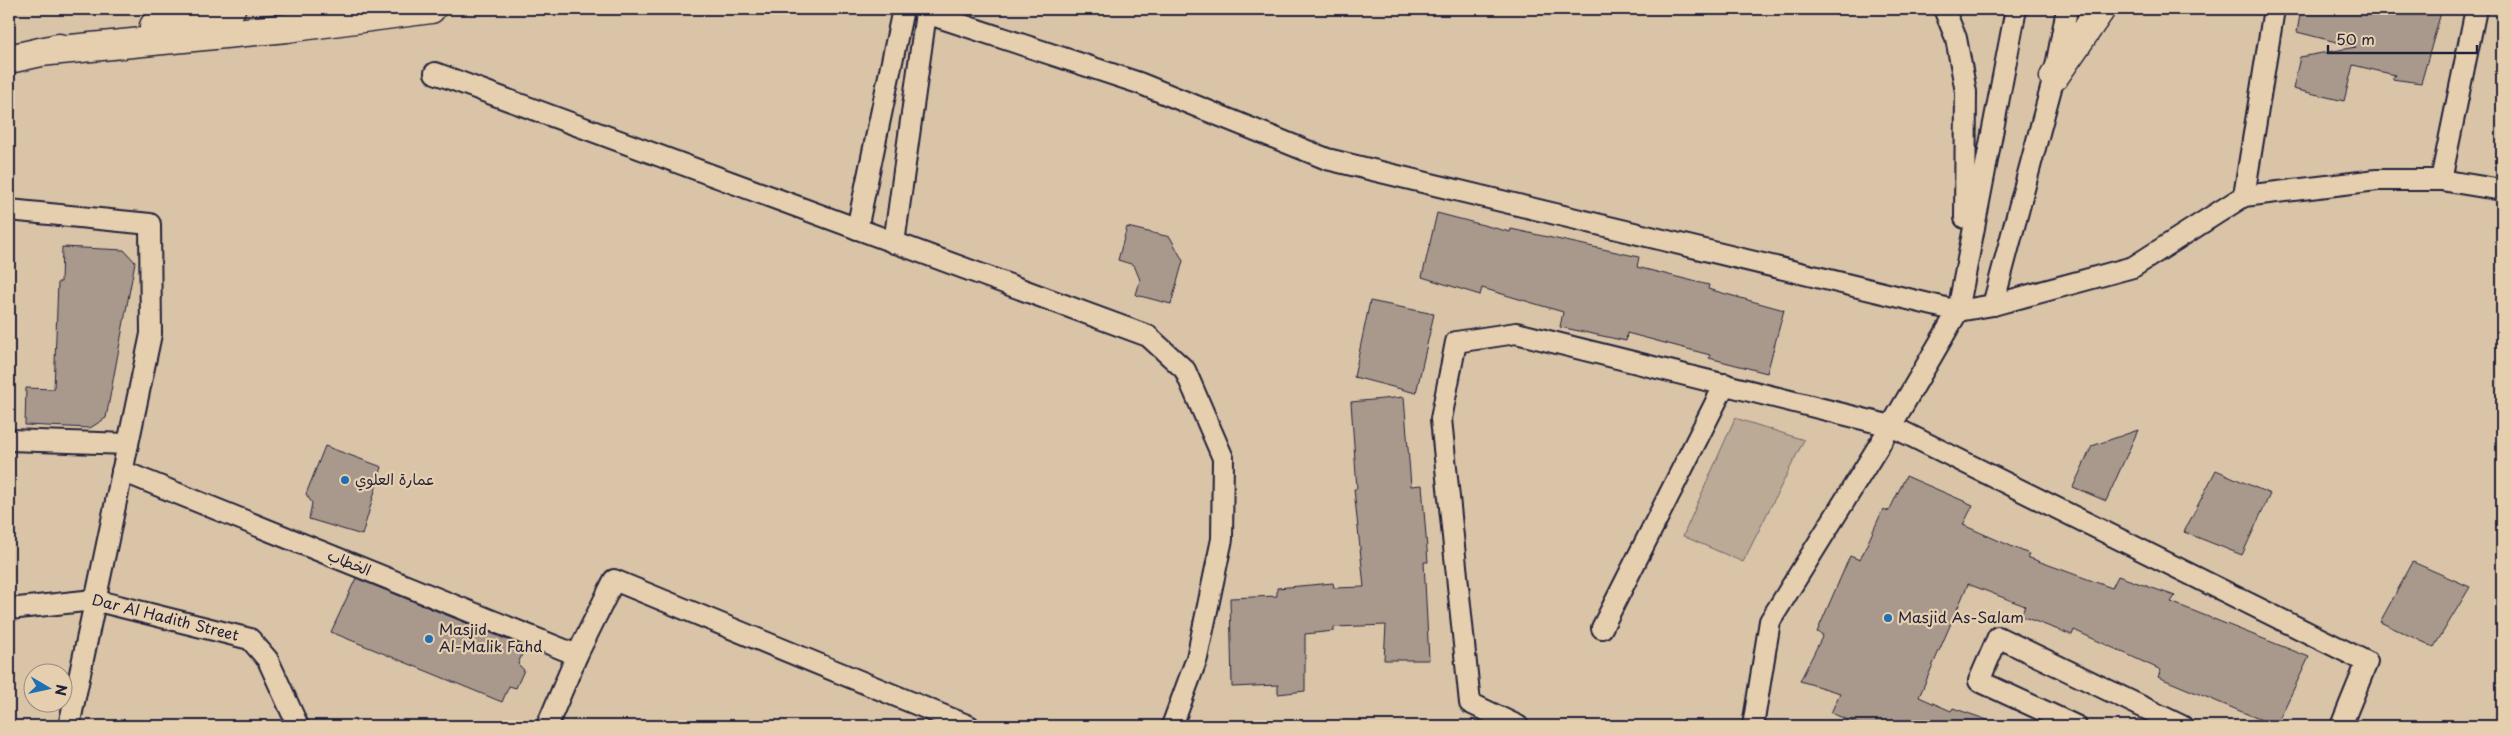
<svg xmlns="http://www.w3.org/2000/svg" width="2511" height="735" font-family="'Playpen Sans','Playpen Sans Arabic',sans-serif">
	<rect width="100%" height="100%" fill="#dac4a8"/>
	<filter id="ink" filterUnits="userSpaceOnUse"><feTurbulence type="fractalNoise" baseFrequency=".02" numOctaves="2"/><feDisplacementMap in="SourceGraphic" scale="10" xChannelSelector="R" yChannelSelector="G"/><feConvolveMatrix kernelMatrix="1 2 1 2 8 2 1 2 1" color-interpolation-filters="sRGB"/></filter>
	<g filter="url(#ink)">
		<path fill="#bbaa96" stroke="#6e6668" d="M1735 418 1804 440 1743 562 1683 536Z"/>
		<path fill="#a9998c" stroke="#22223b" d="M2301 9H2442L2421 83 2392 79 2395 75 2353 65 2344 101 2293 89 2300 57 2356 47 2297 32Z
			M1437 213 1510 232 1511 229 1639 257 1637 267 1709 285 1708 289 1784 310 1767 373 1709 358 1710 355 1627 333 1626 341 1560 327 1563 312 1482 288 1480 295 1422 277Z
			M1127 227 1170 237 1183 261 1171 304 1136 295 1140 280 1134 265 1118 260Z
			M62 247 124 250 135 262 106 418 90 428 25 425 26 388 54 389 58 282H61Z
			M1370 301 1434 314 1416 393 1354 377Z
			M1404 397 1411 486 1422 485 1428 562H1424L1429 660H1384L1386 625 1334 627V631L1305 634V691L1278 694V685L1232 687 1230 598 1277 596V588L1333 583 1334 588 1364 587 1354 489H1357L1351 402Z
			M2138 430 2106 501 2073 487 2092 446Z
			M325 446 382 467 362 535 309 519 312 503 306 494Z
			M2216 470 2270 494 2242 555 2184 532Z
			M1906 476 1973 505 1963 525 2029 554 2027 557 2112 588 2118 576 2175 596 2171 602 2309 657 2276 726 2158 677 2161 670 2074 630 2072 635 2021 616 2025 606 1968 584 1919 697 1951 711 1953 708 1999 724 1998 726H1863L1831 713 1840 693 1800 681 1823 635 1817 632 1850 556 1860 560 1883 509 1889 511Z
			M2413 562 2470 587 2434 647 2380 622Z
			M356 578 525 647 518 664 524 670 516 688 509 686 502 702 331 632Z"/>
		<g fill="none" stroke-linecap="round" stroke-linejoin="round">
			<g stroke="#22223b" stroke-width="24">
				<g id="minor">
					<path d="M922 9 926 13 1139 83 1327 159 1958 311 1993 305 2133 267 2244 196 2377 180H2441L2502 190"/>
					<path d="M1944 9 1956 38 1966 92 1965 218"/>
					<path d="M435 73 1148 336 1185 370 1223 458 1222 539 1197 658 1172 726"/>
					<path d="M2441 180 2476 9"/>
					<path d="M2244 196 2274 9"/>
					<path d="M9 210 150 224 151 334 69 726"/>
					<path d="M857 229 903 9"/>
					<path d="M894 243 926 13"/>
					<path d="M1993 305 2054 77 2067 9"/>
					<path d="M9 440 128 444"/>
					<path d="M122 471 577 655"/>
					<path id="s1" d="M9 609 94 600 250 639 268 660 298 726"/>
					<path d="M1602 628 1725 384"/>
					<path d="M547 726 577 655 614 580 969 726"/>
					<path d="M1518 726 1470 703 1441 419 1456 342 1516 333 1891 426 2367 662 2341 726"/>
					<path d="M1753 726 1770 621 1891 426 1958 311 2016 9"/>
					<path d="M2076 726 1979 681 1998 637 2182 726"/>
				</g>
			</g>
			<g stroke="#22223b" stroke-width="31">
				<path id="highway" d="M154 26 231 9
					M40 52 287 28 431 9
					M9 59 59 48
					M2054 77 2101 9"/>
			</g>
			<use href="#minor" stroke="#e6cfaf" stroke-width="20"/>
			<use href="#highway" stroke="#e6cfaf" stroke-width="28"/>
		</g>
	</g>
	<g fill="#1f6fb2" stroke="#e6cfaf" stroke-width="2">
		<circle cx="345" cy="480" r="5"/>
		<circle cx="1888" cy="618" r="5"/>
		<circle cx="429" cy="639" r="5"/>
	</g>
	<g text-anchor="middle" stroke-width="4.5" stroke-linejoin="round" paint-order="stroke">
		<g font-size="15" fill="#22223b" stroke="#e6cfaf" text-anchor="start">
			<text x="355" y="485">عمارة العلوي</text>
			<text x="1898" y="623">Masjid As-Salam</text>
			<text x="439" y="635">Masjid<tspan x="439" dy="17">Al-Malik Fahd</tspan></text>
		</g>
		<g font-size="15" fill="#22223b" stroke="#e6cfaf">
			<text transform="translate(349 563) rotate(22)" y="5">الخطاب</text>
			<text dy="5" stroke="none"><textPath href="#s1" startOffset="159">Dar Al Hadith Street</textPath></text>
		</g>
	</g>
	<rect width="2511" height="735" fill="none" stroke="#e6cfaf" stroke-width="30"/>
	<rect x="15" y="15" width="2481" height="705" fill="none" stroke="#22223b" stroke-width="2" filter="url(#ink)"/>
	<g transform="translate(48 688) rotate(99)"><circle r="24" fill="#e6cfaf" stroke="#988a81"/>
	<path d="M0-4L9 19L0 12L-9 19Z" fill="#1f6fb2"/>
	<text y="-8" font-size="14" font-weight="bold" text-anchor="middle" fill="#22223b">N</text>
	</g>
	<path d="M2328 45v8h149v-8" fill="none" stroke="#22223b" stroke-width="2.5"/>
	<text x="2336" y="45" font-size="15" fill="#22223b" stroke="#e6cfaf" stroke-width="4" paint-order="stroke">50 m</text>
</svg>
